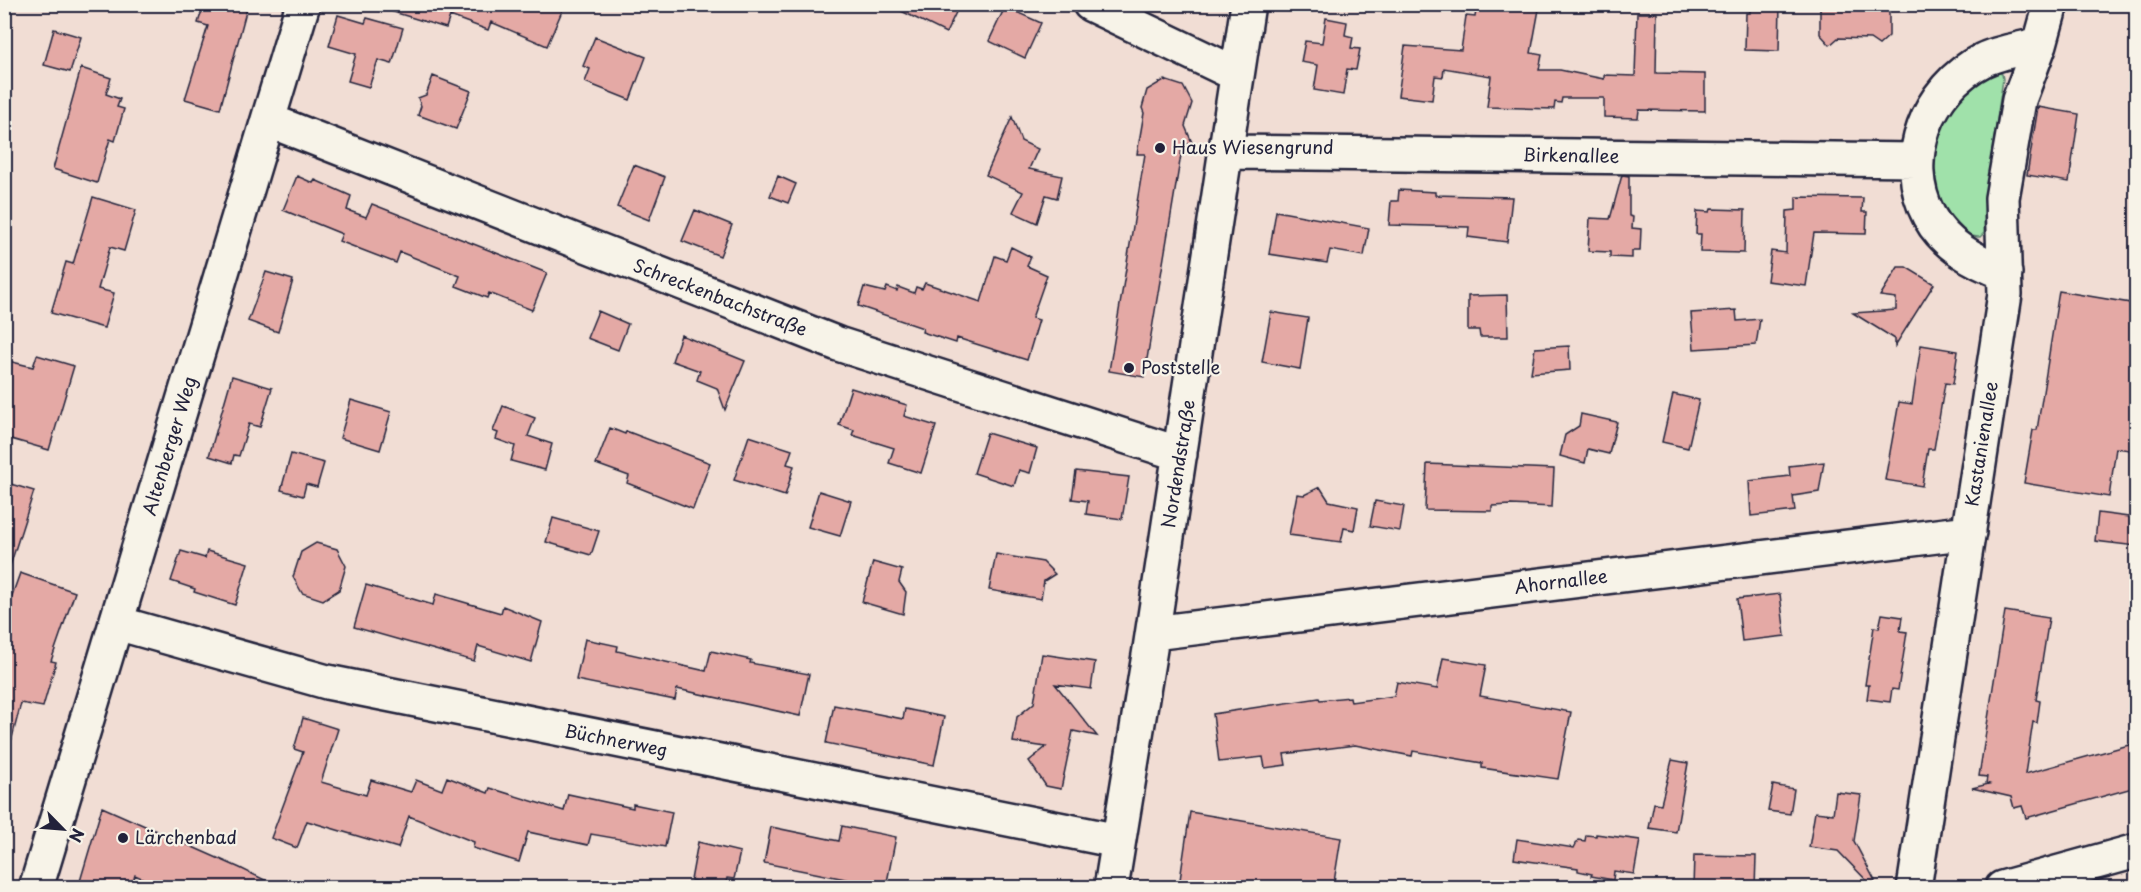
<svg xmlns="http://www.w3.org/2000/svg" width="2141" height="892" font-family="'Playpen Sans',sans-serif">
	<rect width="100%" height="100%" fill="#f1ddd4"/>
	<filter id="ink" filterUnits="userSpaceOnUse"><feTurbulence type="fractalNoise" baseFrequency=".0167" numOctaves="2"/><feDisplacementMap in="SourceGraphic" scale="12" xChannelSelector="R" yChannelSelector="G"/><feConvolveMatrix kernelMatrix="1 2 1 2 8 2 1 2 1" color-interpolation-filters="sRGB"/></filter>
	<g filter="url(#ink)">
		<path fill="#a0e1aa" stroke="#618272" stroke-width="1.5" d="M1998 72 2002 74 2003 79 1985 199 1984 233 1980 237C1969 238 1965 232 1958 224 1924 189 1927 146 1952 107 1963 91 1979 77 1998 72Z"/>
		<path fill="#e4a9a5" stroke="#22223b" stroke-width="1.5" d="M204 4H248L220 109 185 99 208 26 198 23Z
			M388 4H565L547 46 491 22 488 30 450 16 446 28 387 10Z
			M887 4H960L946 33Z
			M1477 4H1540L1531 53 1542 55 1539 70H1560L1604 79V75L1635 76 1637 13H1657L1656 73 1705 74V111L1639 110 1638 118 1604 117V98H1562L1561 103 1555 102 1554 109 1487 107 1491 76 1444 68 1443 77 1435 76 1432 100 1398 96 1405 46 1461 50 1466 16 1475 17Z
			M1750 4H1780L1779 51 1745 50 1746 13H1750Z
			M1820 4H1889V36L1879 45 1870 39 1838 38 1830 45 1820 34Z
			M1005 7 1041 23 1025 58 989 41Z
			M338 15 365 23 367 18 403 28 392 64 378 60 369 87 348 81 356 54 329 46Z
			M1326 18 1347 22 1345 35 1353 37 1351 48 1360 49 1356 70 1347 69 1343 95 1314 90 1318 65 1301 62 1305 41 1322 43Z
			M54 29 81 37 70 72 44 65Z
			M595 37 646 57 630 100 585 82 590 69 583 66Z
			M81 68 111 78 106 94 120 99 117 107 124 109 115 141 110 139 97 183 53 169Z
			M433 76 471 91 456 129 418 115 421 106 418 98 426 95Z
			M1164 80 1183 86 1192 103 1185 126 1193 145 1183 143 1144 377 1109 371 1145 154H1137L1144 113 1142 108 1147 90Z
			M2038 107 2079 114 2069 182 2027 175Z
			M1012 117 1021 141 1038 149 1029 169 1062 176 1057 198 1046 195 1037 223 1013 212 1023 192 986 175Z
			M634 165 665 177 649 220 617 207Z
			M1622 175 1629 176V216L1633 217 1632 228 1641 229 1640 251H1632V258L1610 257V252L1588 251 1590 218 1610 219Z
			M297 176 313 183 315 180 351 196 347 210 366 217 372 204 547 273 532 310 489 293 487 298 456 286 460 276 400 252 396 263 339 241 342 234 283 210Z
			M778 176 796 184 788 203 770 196Z
			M1399 190 1435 192V195L1512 197 1507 242 1468 237 1469 227 1389 225 1391 201H1398Z
			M93 197 136 210 124 251 110 247 98 289 114 293 104 328 51 313 66 262 73 264Z
			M1796 197 1863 198 1862 212H1867L1866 234 1814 233 1806 286 1767 281 1771 251 1786 253 1787 211 1796 210Z
			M1711 209 1745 210 1744 253 1700 252 1701 234H1696L1697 211 1710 212Z
			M695 210 732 225 720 256 682 241Z
			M1276 211 1369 228 1364 256 1330 250 1327 263 1269 254Z
			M1011 247 1031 257 1027 266 1047 275 1032 318 1039 320 1027 360 957 338 956 343 922 332 923 328 858 306 864 287 885 292 887 287 897 291 898 287 914 293 916 287 922 289 925 283 981 302 995 256 1006 260Z
			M1898 267H1906L1934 284 1895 346V339L1853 313 1896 310V298L1880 296Z
			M266 272 293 280 278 332 248 321Z
			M2059 291 2136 304V451L2116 448 2109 497 2024 483 2033 430H2037Z
			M1507 295 1508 337H1480L1479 330H1468V296Z
			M1736 310 1737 321 1760 319 1756 345 1694 349 1691 313Z
			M598 311 628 324 618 350 587 338Z
			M1271 312 1308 318 1300 369 1262 362Z
			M681 335 745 361 725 410 717 388 697 380 700 371 672 361Z
			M1921 345 1958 351 1953 384 1945 383 1934 449H1928L1922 486 1885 480 1899 402 1912 404Z
			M1569 346 1570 370 1531 373 1535 348Z
			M37 355 74 366 49 450 4 437V360L33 367Z
			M232 376 272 388 260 427 249 424 239 456 234 455 232 463 209 456Z
			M851 388 907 405 904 416 936 426 921 473 889 463 894 448 852 435 854 430 839 425Z
			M1673 394 1699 400 1688 448 1662 442Z
			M351 400 391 412 380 450 340 438Z
			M503 406 535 418 528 436 552 444 545 470 511 461 515 446 496 439 498 433 493 431Z
			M1581 414 1617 422 1609 454 1588 449 1585 463 1560 456 1565 435 1579 426Z
			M610 428 625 434 626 431 710 463 693 509 627 483 629 476 596 464Z
			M987 433 1037 448 1030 473 1019 470 1014 486 974 473Z
			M749 436 792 450 787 464 794 466 785 496 734 480Z
			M291 454 324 463 317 487 306 484 303 496 281 490Z
			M1824 462 1819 492 1793 496 1795 511 1751 516 1749 481 1790 476 1789 466Z
			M1427 464 1554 469 1552 507 1511 505 1492 506V511L1425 510Z
			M1076 471 1129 477 1122 519 1086 514 1088 501 1072 499Z
			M4 482 34 491 9 569H4Z
			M1320 487 1329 501 1358 507 1354 530 1344 528 1341 542 1289 535 1297 494 1304 495Z
			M819 491 851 501 840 536 808 527Z
			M1375 501 1404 506 1400 531 1370 526Z
			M2098 513 2136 518V546L2095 541Z
			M553 518 599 531 591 555 546 542Z
			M316 543 337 549 346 566 339 590 323 600 302 593 293 577 301 552Z
			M181 551 205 558 207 551 248 563 235 605 194 592 195 589 171 581Z
			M996 554 1043 562 1055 574 1044 581 1041 599 989 590Z
			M873 562 902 570 899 582 906 592 903 614 862 602Z
			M20 573 75 592 51 661 56 662 43 707 21 703 11 742 4 741V618Z
			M366 585 433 605 436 594 501 613 503 606 542 622 531 662 478 646 474 661 354 627Z
			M1780 594 1785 636 1742 641 1737 599Z
			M2005 611 2049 618 2036 700 2040 701 2037 723 2033 722 2025 774 2136 743V787L2026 818 2022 806 2014 808 2011 797 1972 788 1989 784 1986 783 1987 777 1979 776Z
			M1882 614 1902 617 1900 631 1907 632 1898 690 1892 689 1890 702 1867 699 1869 685H1865L1874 627 1879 628Z
			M585 639 618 646 617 651 706 671 711 651 751 660 750 663 809 674 800 716 677 689 675 700 576 680Z
			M1042 654 1095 662 1091 689 1055 684 1097 736 1073 731 1061 789 1046 786 1029 761 1046 747 1013 742 1017 717 1034 703Z
			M1443 658 1486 665 1480 696 1571 712 1558 779 1482 768V763L1413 751 1412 756 1355 745 1284 754 1286 765 1265 768 1263 757 1219 762 1213 714 1319 698 1320 700 1350 697 1351 702 1394 696 1397 682 1437 689Z
			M834 705 903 719 905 709 944 717 934 765 826 743Z
			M303 718 338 729 321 782 366 795 371 780 411 792 416 780 442 790 447 777 488 793 490 788 564 811 568 794 633 808V804L672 812 665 847 591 834 588 845 528 832 519 862 473 848 474 842 409 816 398 848 307 821 297 848 271 838 303 752 294 749Z
			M1672 760 1688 763 1676 832 1649 828 1654 803 1661 804Z
			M1773 785 1794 789 1790 814 1768 811Z
			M1836 792 1861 795 1854 841 1875 881 1870 884 1838 851 1809 847 1815 812 1833 814Z
			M102 807 240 868 281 888H164L135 875 131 888H78Z
			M1190 812 1341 838 1333 888H1223L1180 880Z
			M842 826 896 837 886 887 764 863 771 827 839 841Z
			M1596 834 1640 840 1634 874 1614 871 1613 880 1591 876 1592 874 1578 871V868L1514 859 1517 839 1574 848 1578 840 1585 841 1586 835 1596 836Z
			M698 842 740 852 734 879 727 878 725 887 691 880Z
			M1694 855 1756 856 1755 888H1693Z"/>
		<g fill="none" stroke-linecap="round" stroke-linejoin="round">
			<g stroke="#22223b" stroke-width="38">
				<path id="minor" d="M1090 4 1236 74
					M268 120 838 344 1180 454
					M1226 152 1916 160
					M2005 273C1975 261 1945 246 1929 216 1899 160 1927 88 1983 60 1999 52 2022 49 2040 44
					M117 623 327 682 1118 841
					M1153 633 1969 532
					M36 888 303 4
					M1111 888 1150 649 1248 4
					M1914 888 2005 294 2002 198 2019 100 2040 44 2051 4
					M2002 888 2136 851"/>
			</g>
			<use href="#minor" stroke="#f7f3e8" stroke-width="33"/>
		</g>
	</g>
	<g fill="#22223b" stroke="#f7f3e8" stroke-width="2">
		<circle cx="1160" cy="148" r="6"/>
		<circle cx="1129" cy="368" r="6"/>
		<circle cx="123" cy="838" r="6"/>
	</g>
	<g text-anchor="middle" stroke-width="4.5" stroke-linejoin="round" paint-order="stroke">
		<g font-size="18" fill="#22223b" stroke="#f7f3e8" text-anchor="start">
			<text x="1172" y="154">Haus Wiesengrund</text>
			<text x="1141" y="374">Poststelle</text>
			<text x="135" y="844">Lärchenbad</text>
		</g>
		<g font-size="18" fill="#22223b" stroke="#f7f3e8">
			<text transform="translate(1571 156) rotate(1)" y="6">Birkenallee</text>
			<text transform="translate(720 298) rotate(21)" y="6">Schreckenbachstraße</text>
			<text transform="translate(1982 444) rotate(-81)" y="6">Kastanienallee</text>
			<text transform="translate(170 446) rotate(-73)" y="6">Altenberger Weg</text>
			<text transform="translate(1179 464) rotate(-81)" y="6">Nordendstraße</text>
			<text transform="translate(1561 582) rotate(-7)" y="6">Ahornallee</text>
			<text transform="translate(616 741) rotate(11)" y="6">Büchnerweg</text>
		</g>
	</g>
	<rect width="2141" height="892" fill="none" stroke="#f7f3e8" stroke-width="24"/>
	<rect x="12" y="12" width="2117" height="868" fill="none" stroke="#22223b" stroke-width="2" filter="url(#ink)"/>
	<g transform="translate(63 829) rotate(115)" stroke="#f7f3e8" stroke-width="4.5" paint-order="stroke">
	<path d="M0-4.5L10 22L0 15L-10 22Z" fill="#22223b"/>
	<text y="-9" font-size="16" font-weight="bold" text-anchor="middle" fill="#22223b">N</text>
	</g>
</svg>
